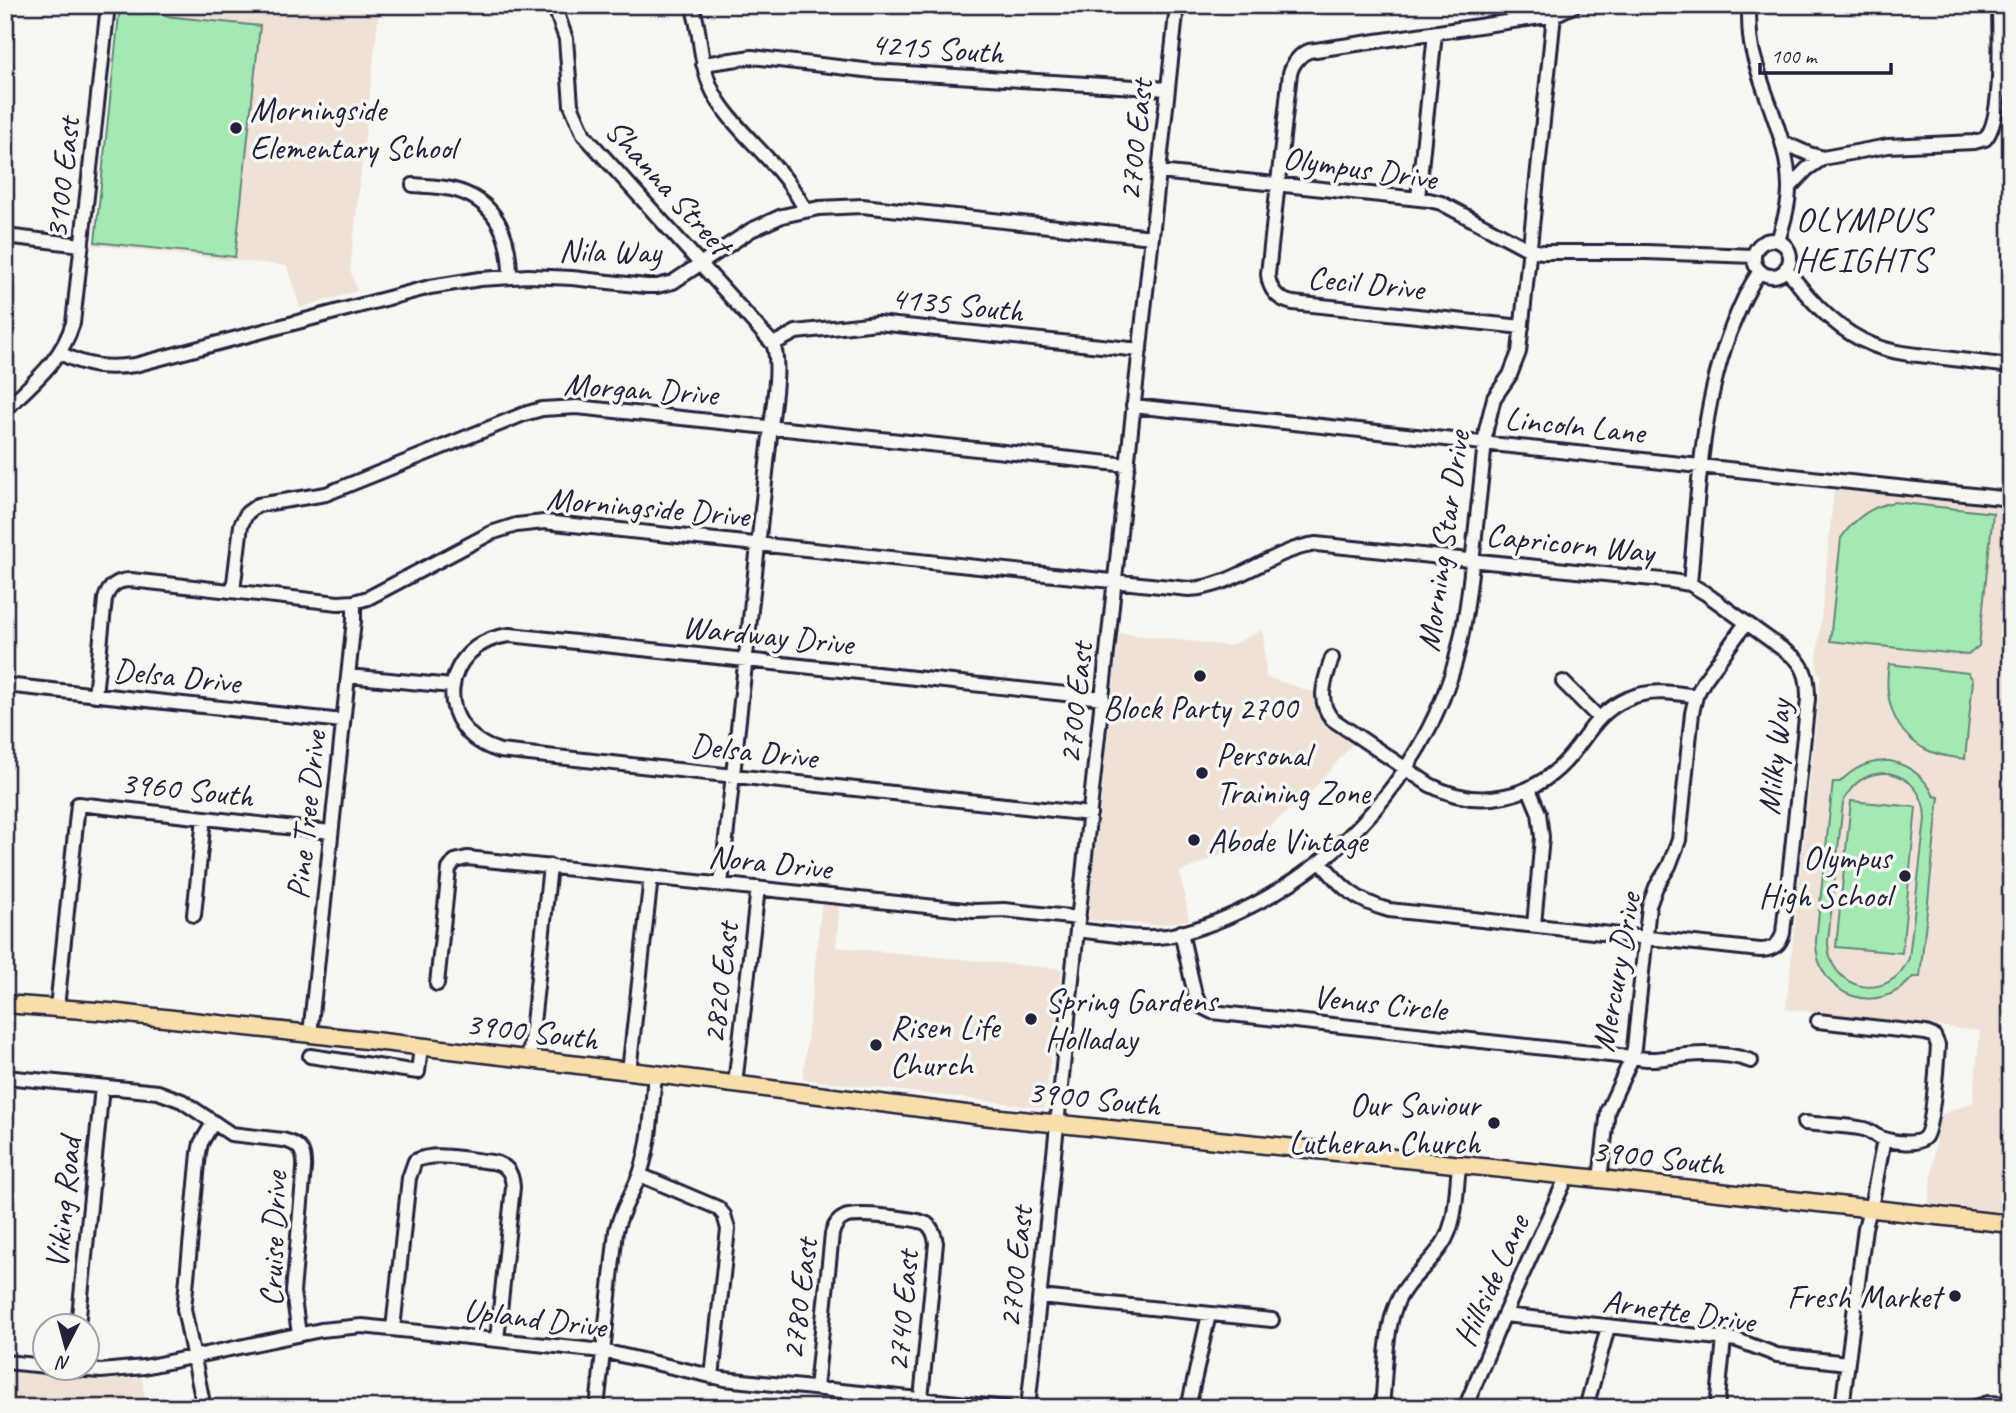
<svg xmlns="http://www.w3.org/2000/svg" width="2016" height="1413" font-family="Caveat,sans-serif">
	<rect width="100%" height="100%" fill="#f6f6f2"/>
	<filter id="ink" filterUnits="userSpaceOnUse"><feTurbulence type="fractalNoise" baseFrequency=".0143" numOctaves="2"/><feDisplacementMap in="SourceGraphic" scale="14" xChannelSelector="R" yChannelSelector="G"/><feConvolveMatrix kernelMatrix="1 2 1 2 8 2 1 2 1" color-interpolation-filters="sRGB"/></filter>
	<g filter="url(#ink)">
		<path fill="#f0e1d6" d="M120 5H325L379 11 350 269 357 291 300 308 287 266 93 245Z
			M1834 489 2011 508V1213L1929 1204 1938 1116 1973 1102 1980 1031 1786 1009 1821 674 1817 673V659Z
			M1263 630 1266 677 1316 693 1319 708 1323 717 1333 727 1355 741 1312 791 1264 831 1218 856 1180 872 1189 920 1156 925 1088 920 1119 633 1229 646Z
			M822 899 840 901 836 947 1062 969 1044 1108 803 1079Z
			M5 1372 104 1380 142 1378 146 1408H5Z"/>
		<path fill="#a4e9b4" stroke="#638678" stroke-width="2" fill-rule="evenodd" d="M120 5H159L165 16 260 26 235 257 95 242Z
			M1894 502 1993 513 1979 646 1968 655 1830 641 1841 538C1854 519 1871 506 1894 502Z
			M1889 664 1968 673 1973 680 1965 759C1952 757 1938 756 1927 750 1894 734 1883 698 1889 664Z
			M1890 761C1911 766 1925 777 1934 796L1939 797 1920 977H1913C1877 1019 1815 996 1816 940L1833 782H1840C1854 767 1870 760 1890 761ZM1888 773C1911 777 1925 795 1925 819L1909 958C1890 1005 1827 991 1828 941L1843 803C1851 783 1867 772 1888 773Z
			M1851 801 1916 807 1902 953 1836 947Z"/>
		<g fill="none" stroke-linecap="round" stroke-linejoin="round">
			<g stroke="#22223b" stroke-width="18">
				<path id="minor" d="M554 5 566 39 571 105 584 135 773 344C781 363 773 406 771 427L721 884
					M692 5C703 37 698 68 717 99 741 138 785 167 805 210
					M1749 5C1749 22 1749 38 1753 53 1764 98 1789 142 1789 188 1789 206 1783 224 1778 241
					M703 64 752 57 873 71 1168 89
					M1782 142 1809 154 1823 158
					M1159 172 1429 200 1441 203 1530 250 1543 252H1646L1754 256
					M413 185C425 186 439 186 451 189 496 199 510 235 510 276
					M1789 188 1807 169 1823 158 1888 146 1974 142 1985 139C2004 119 1999 34 1999 5
					M1418 198 1435 33
					M5 236 82 245
					M1754 258a18 18 0 1 1 36 0a18 18 0 1 1-36 0Z
					M1786 268C1808 299 1837 331 1873 345 1893 353 1915 355 1936 357 1961 360 1986 363 2011 366
					M1522 327 1293 303C1278 300 1269 290 1268 274L1290 73C1293 63 1300 54 1309 51L1554 15 1575 5
					M773 344 796 332 877 323 1140 350
					M60 353C87 367 106 369 135 365L430 287 480 279 528 276 572 278 646 286H657L673 282 751 230 782 216 819 208 862 206 1152 237
					M1133 406 2011 499
					M5 410C33 382 61 362 73 323L108 5
					M1690 584C1698 497 1700 406 1733 324 1741 305 1748 288 1760 271
					M233 591 241 525 247 513 258 505 326 494 524 414 542 409 577 407 1128 465
					M1332 658C1325 680 1316 700 1332 719L1430 785C1479 811 1536 798 1571 755 1589 733 1598 712 1627 699 1649 689 1672 692 1696 696
					M348 676 452 686
					M1563 682 1599 718
					M5 685 343 721
					M95 695 105 599C109 586 117 580 131 580L338 603 354 602 368 598 491 533 516 525 544 522 1189 589C1235 587 1271 550 1316 544L1672 581 1690 584 1705 593 1795 658C1807 670 1808 683 1808 699L1783 933C1780 945 1772 950 1760 950L1389 910C1356 901 1342 888 1321 862
					M1529 789 1539 813 1542 837 1534 925
					M1090 814 500 751C431 731 439 643 510 635L1103 698
					M194 915 204 818
					M1077 930C1107 933 1137 940 1167 936 1196 931 1225 919 1251 906 1345 858 1417 776 1451 676 1466 630 1470 583 1475 535 1479 500 1483 465 1486 430L1494 398 1510 375 1519 352 1554 15
					M1181 932 1195 995 1202 1007 1212 1012 1647 1059C1661 1060 1674 1056 1687 1055 1709 1053 1731 1054 1751 1061
					M437 984 449 869 455 861 467 858 974 911 1004 910 1079 918
					M57 1008 78 804 331 832
					M310 1034 354 620V602
					M310 1056 418 1072 421 1047
					M529 1060 550 866
					M629 1071 651 877
					M5 1077 158 1092 182 1101 231 1134 283 1140C301 1144 305 1153 304 1169L293 1292 299 1334
					M735 1084 758 888
					M1804 1123C1823 1125 1844 1125 1864 1129 1871 1131 1876 1137 1883 1139 1893 1142 1918 1146 1925 1137 1933 1128 1937 1060 1938 1045L1934 1036 1926 1033 1818 1021
					M640 1175 718 1208 724 1215 728 1229 712 1377
					M1600 1179 1608 1110 1630 1062 1634 1048 1649 906 1656 887 1669 866 1679 840 1692 713 1696 696 1704 681 1746 623
					M1040 1297 1272 1320
					M1504 1315 1737 1340 1777 1355 1847 1363
					M78 1326 102 1087
					M393 1329 409 1178 415 1161C435 1151 470 1160 492 1162 507 1165 512 1172 513 1187L497 1340
					M5 1362 46 1366
					M57 1368 101 1371 144 1367 321 1330 362 1326 603 1351 724 1379 1007 1408
					M816 1388 832 1234C834 1226 838 1220 845 1217 855 1212 917 1218 927 1224 933 1229 935 1235 936 1243L921 1399
					M204 1408 184 1309 199 1153 201 1143 213 1123
					M597 1408 616 1231C621 1209 634 1192 641 1171 651 1140 652 1106 655 1074
					M1028 1408 1077 930 1177 5
					M1188 1408 1209 1314
					M1382 1408C1385 1379 1385 1331 1396 1305 1405 1281 1428 1267 1442 1245 1457 1223 1456 1191 1459 1166
					M1465 1408 1504 1315 1567 1176
					M1586 1408 1608 1327
					M1717 1408 1724 1339
					M1842 1408 1865 1228 1873 1197 1884 1139
					M1972 1408 1988 1403 2011 1404"/>
			</g>
			<g stroke="#22223b" stroke-width="21">
				<path id="major" d="M5 1004 109 1012 366 1040 655 1074 982 1116 1600 1179 2011 1224"/>
			</g>
			<use href="#minor" stroke="#f6f6f2" stroke-width="12"/>
			<use href="#major" stroke="#f9ddab" stroke-width="16"/>
		</g>
	</g>
	<g fill="#22223b" stroke="#f6f6f2" stroke-width="2.5">
		<circle cx="236" cy="128" r="7"/>
		<circle cx="1200" cy="676" r="7"/>
		<circle cx="1202" cy="773" r="7"/>
		<circle cx="1194" cy="840" r="7"/>
		<circle cx="1905" cy="876" r="7"/>
		<circle cx="1031" cy="1019" r="7"/>
		<circle cx="876" cy="1045" r="7"/>
		<circle cx="1494" cy="1123" r="7"/>
		<circle cx="1955" cy="1296" r="7"/>
	</g>
	<g text-anchor="middle" stroke-width="7" stroke-linejoin="round" paint-order="stroke">
		<g font-size="33" fill="#22223b" stroke="#f6f6f2">
			<text transform="translate(937 47) rotate(4)" y="12">4215 South</text>
			<text transform="translate(1134 140) rotate(-84)" y="12">2700 East</text>
			<text transform="translate(1360 167) rotate(8)" y="12">Olympus Drive</text>
			<text transform="translate(61 178) rotate(-84)" y="12">3100 East</text>
			<text transform="translate(669 186) rotate(48)" y="12">Shanna Street</text>
			<text transform="translate(610 250) rotate(1)" y="12">Nila Way</text>
			<text transform="translate(1366 282) rotate(6)" y="12">Cecil Drive</text>
			<text transform="translate(957 303) rotate(6)" y="12">4135 South</text>
			<text transform="translate(641 388) rotate(4)" y="12">Morgan Drive</text>
			<text transform="translate(1575 424) rotate(6)" y="12">Lincoln Lane</text>
			<text transform="translate(648 506) rotate(5)" y="12">Morningside Drive</text>
			<text transform="translate(1442 541) rotate(-82)" y="12">Morning Star Drive</text>
			<text transform="translate(1570 542) rotate(6)" y="12">Capricorn Way</text>
			<text transform="translate(768 634) rotate(6)" y="12">Wardway Drive</text>
			<text transform="translate(177 675) rotate(6)" y="12">Delsa Drive</text>
			<text transform="translate(1074 703) rotate(-84)" y="12">2700 East</text>
			<text transform="translate(754 750) rotate(6)" y="12">Delsa Drive</text>
			<text transform="translate(1773 757) rotate(-84)" y="12">Milky Way</text>
			<text transform="translate(187 788) rotate(6)" y="12">3960 South</text>
			<text transform="translate(305 815) rotate(-84)" y="12">Pine Tree Drive</text>
			<text transform="translate(770 861) rotate(6)" y="12">Nora Drive</text>
			<text transform="translate(1615 972) rotate(-80)" y="12">Mercury Drive</text>
			<text transform="translate(719 983) rotate(-83)" y="12">2820 East</text>
			<text transform="translate(1380 1002) rotate(6)" y="12">Venus Circle</text>
			<text transform="translate(532 1030) rotate(7)" y="12">3900 South</text>
			<text transform="translate(1094 1097) rotate(6)" y="12">3900 South</text>
			<text transform="translate(1658 1156) rotate(6)" y="12">3900 South</text>
			<text transform="translate(62 1203) rotate(-84)" y="12">Viking Road</text>
			<text transform="translate(272 1239) rotate(-88)" y="12">Cruise Drive</text>
			<text transform="translate(1014 1267) rotate(-84)" y="12">2700 East</text>
			<text transform="translate(1490 1280) rotate(-66)" y="12">Hillside Lane</text>
			<text transform="translate(798 1299) rotate(-83)" y="12">2780 East</text>
			<text transform="translate(1679 1310) rotate(8)" y="12">Arnette Drive</text>
			<text transform="translate(901 1311) rotate(-85)" y="12">2740 East</text>
			<text transform="translate(535 1317) rotate(7)" y="12">Upland Drive</text>
		</g>
		<g font-size="33" fill="#22223b" stroke="#f6f6f2" text-anchor="start">
			<text x="250" y="121">Morningside<tspan x="250" dy="38">Elementary School</tspan></text>
			<text x="1200" y="719" text-anchor="middle">Block Party 2700</text>
			<text x="1216" y="766">Personal<tspan x="1216" dy="38">Training Zone</tspan></text>
			<text x="1208" y="852">Abode Vintage</text>
			<text x="1891" y="869" text-anchor="end">Olympus<tspan x="1891" dy="38">High School</tspan></text>
			<text x="1045" y="1012">Spring Gardens<tspan x="1045" dy="38">Holladay</tspan></text>
			<text x="890" y="1038">Risen Life<tspan x="890" dy="38">Church</tspan></text>
			<text x="1480" y="1116" text-anchor="end">Our Saviour<tspan x="1480" dy="38">Lutheran Church</tspan></text>
			<text x="1941" y="1308" text-anchor="end">Fresh Market</text>
		</g>
		<g font-size="35" letter-spacing="2" fill="#22223b" stroke="#f6f6f2">
			<text x="1863" y="231">OLYMPUS<tspan x="1863" dy="40">HEIGHTS</tspan></text>
		</g>
	</g>
	<rect width="2016" height="1413" fill="none" stroke="#f6f6f2" stroke-width="28"/>
	<rect x="14" y="14" width="1988" height="1385" fill="none" stroke="#22223b" stroke-width="2.5" filter="url(#ink)"/>
	<g transform="translate(66 1347) rotate(186)"><circle r="33" fill="#f6f6f2" stroke="#a1a1a9" stroke-width="2"/>
	<path d="M0-5L12 26L0 18L-12 26Z" fill="#22223b"/>
	<text y="-10" font-size="19" font-weight="bold" text-anchor="middle" fill="#22223b">N</text>
	</g>
	<path d="M1760 63v10h131v-10" fill="none" stroke="#22223b" stroke-width="3.5"/>
	<text x="1771" y="63" font-size="21" fill="#22223b" stroke="#f6f6f2" stroke-width="5" paint-order="stroke">100 m</text>
</svg>
